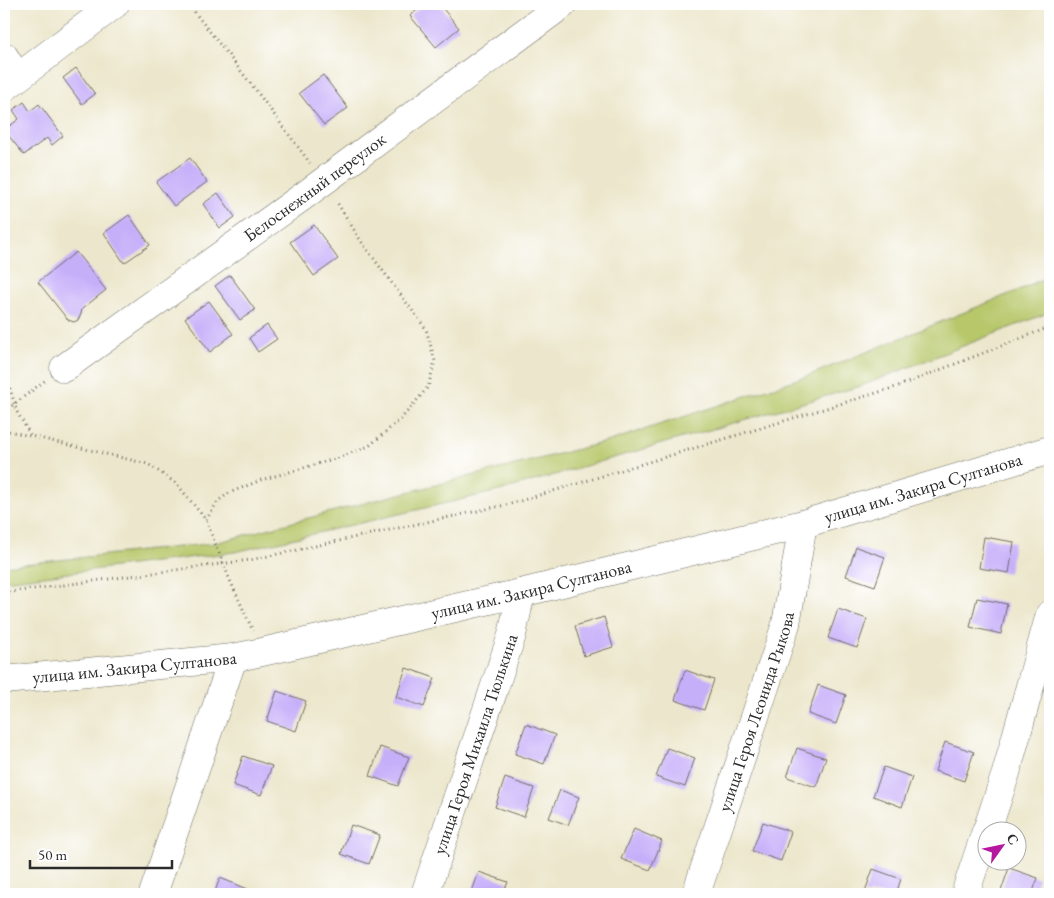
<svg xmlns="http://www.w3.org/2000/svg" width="1054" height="898" font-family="'EB Garamond',serif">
	<rect width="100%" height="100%" fill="#fff"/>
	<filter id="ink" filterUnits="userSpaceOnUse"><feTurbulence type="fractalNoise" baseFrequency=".02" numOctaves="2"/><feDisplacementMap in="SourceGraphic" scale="10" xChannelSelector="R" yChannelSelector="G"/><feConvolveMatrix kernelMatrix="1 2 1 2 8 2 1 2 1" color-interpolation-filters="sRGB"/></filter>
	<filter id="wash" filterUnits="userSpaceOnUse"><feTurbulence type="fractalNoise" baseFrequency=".0096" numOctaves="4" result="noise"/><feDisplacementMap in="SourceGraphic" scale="20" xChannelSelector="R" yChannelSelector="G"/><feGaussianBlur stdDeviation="1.12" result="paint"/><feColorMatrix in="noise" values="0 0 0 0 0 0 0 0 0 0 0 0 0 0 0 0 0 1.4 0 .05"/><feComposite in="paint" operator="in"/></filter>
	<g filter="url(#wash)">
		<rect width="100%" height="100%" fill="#ece7cc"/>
		<path fill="#b7c76a" stroke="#71794a" d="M1050 275V312L861 386 503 490 235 552 4 581V566L215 543 372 501 610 441 810 375 1024 288Z"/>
		<g id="blocks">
			<path fill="#c6aff9" d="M424 4H439L459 28 436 47 410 16Z
				M76 68 95 94 82 104 63 78Z
				M323 75 348 108 324 125 299 93Z
				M24 102 30 111 39 104 63 136 52 145 47 138 24 155 4 130 19 119 13 110Z
				M190 158 207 182 174 206 156 182Z
				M218 193 235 217 220 228 203 204Z
				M129 215 150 245 124 263 104 233Z
				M314 225 338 259 314 276 290 242Z
				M76 252 106 290 82 309 81 314 78 320 74 322 68 320 38 282Z
				M230 275 255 310 240 320 215 286Z
				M209 301 233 334 210 352 185 318Z
				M267 325 277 339 258 352 249 338Z
				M984 537 1014 542 1009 573 979 568Z
				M856 547 885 557 875 586 846 576Z
				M977 598 1007 604 1001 634 970 627Z
				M838 609 867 619 857 648 828 638Z
				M604 617 613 647 584 656 575 626Z
				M406 668 435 678 424 707 396 697Z
				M685 670 714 680 704 710 675 700Z
				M818 685 846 695 836 724 808 714Z
				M277 691 306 701 296 731 267 721Z
				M526 724 555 735 544 764 515 754Z
				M945 742 974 752 964 781 935 771Z
				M380 747 409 757 398 786 370 776Z
				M667 748 695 758 685 787 656 777Z
				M797 748 826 758 816 787 787 777Z
				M243 756 272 766 261 795 233 785Z
				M884 767 912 777 902 807 873 796Z
				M505 778 534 788 524 817 495 807Z
				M560 790 579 797 568 825 549 818Z
				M763 822 791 832 781 861 752 851Z
				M351 825 380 835 369 864 341 854Z
				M634 829 662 841 650 870 621 859Z
				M1009 868 1038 878 1032 894H1000Z
				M873 869 901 879 896 894H864Z
				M479 872 508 882 503 894H471Z
				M220 878 248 889 246 894H214Z
				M739 889 753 894H737Z"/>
		</g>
	</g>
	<g filter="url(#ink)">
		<use href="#blocks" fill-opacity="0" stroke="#6f6d63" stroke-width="1"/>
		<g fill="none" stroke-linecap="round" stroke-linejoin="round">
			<g stroke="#6f6d63" stroke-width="29">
				<g id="minor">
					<path d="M4 56 17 77"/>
					<path d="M4 88 115 4"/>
					<path id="s1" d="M64 368 305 195 563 4"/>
					<path id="s2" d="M4 680 233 658 262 652 521 593 803 524 1050 450"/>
					<path d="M987 830 1006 773 1050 614"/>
					<path d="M153 894 233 658"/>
					<path id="s3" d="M425 894 512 635 521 593"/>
					<path id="s4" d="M696 894 786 624 803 524"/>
					<path d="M965 894 986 831"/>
				</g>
			</g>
			<path stroke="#6f6d63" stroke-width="3" stroke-dasharray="1 4" stroke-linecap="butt" d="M188 4 255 89 310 163
				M4 369 17 412 31 436 148 464 177 484 206 520 229 578 253 631
				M4 412 47 379
				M4 430 30 436
				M206 520 218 501 229 493 261 480 335 459 369 446 401 419 428 387 435 361 426 329 363 244 336 201
				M4 593 250 560 510 504 896 387 1050 327"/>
			<use href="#minor" stroke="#fff" stroke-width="28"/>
		</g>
	</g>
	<g text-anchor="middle" stroke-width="4" stroke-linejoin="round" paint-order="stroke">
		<g font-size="18" fill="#2b2b2b" stroke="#fff">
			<text dy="6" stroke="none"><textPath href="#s1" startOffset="309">Белоснежный переулок</textPath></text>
			<text dy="6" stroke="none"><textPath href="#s2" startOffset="941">улица им. Закира Султанова</textPath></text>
			<text dy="6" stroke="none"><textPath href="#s2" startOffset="536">улица им. Закира Султанова</textPath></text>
			<text dy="6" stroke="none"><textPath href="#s2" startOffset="131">улица им. Закира Султанова</textPath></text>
			<text dy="6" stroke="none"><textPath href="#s4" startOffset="192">улица Героя Леонида Рыкова</textPath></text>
			<text dy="6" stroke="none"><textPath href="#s3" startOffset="158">улица Героя Михаила Тюлькина</textPath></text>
		</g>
	</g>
	<rect width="1054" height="898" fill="none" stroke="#fff" stroke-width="20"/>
	<g transform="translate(1002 846) rotate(57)"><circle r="24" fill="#ffffff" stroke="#aaaaaa"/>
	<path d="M0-4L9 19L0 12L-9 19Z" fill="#b5179e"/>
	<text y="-8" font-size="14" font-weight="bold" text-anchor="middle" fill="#2b2b2b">С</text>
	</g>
	<path d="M30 860v8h142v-8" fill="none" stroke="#2b2b2b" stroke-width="2.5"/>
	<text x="38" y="860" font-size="15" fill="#2b2b2b" stroke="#ffffff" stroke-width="4" paint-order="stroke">50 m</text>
</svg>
